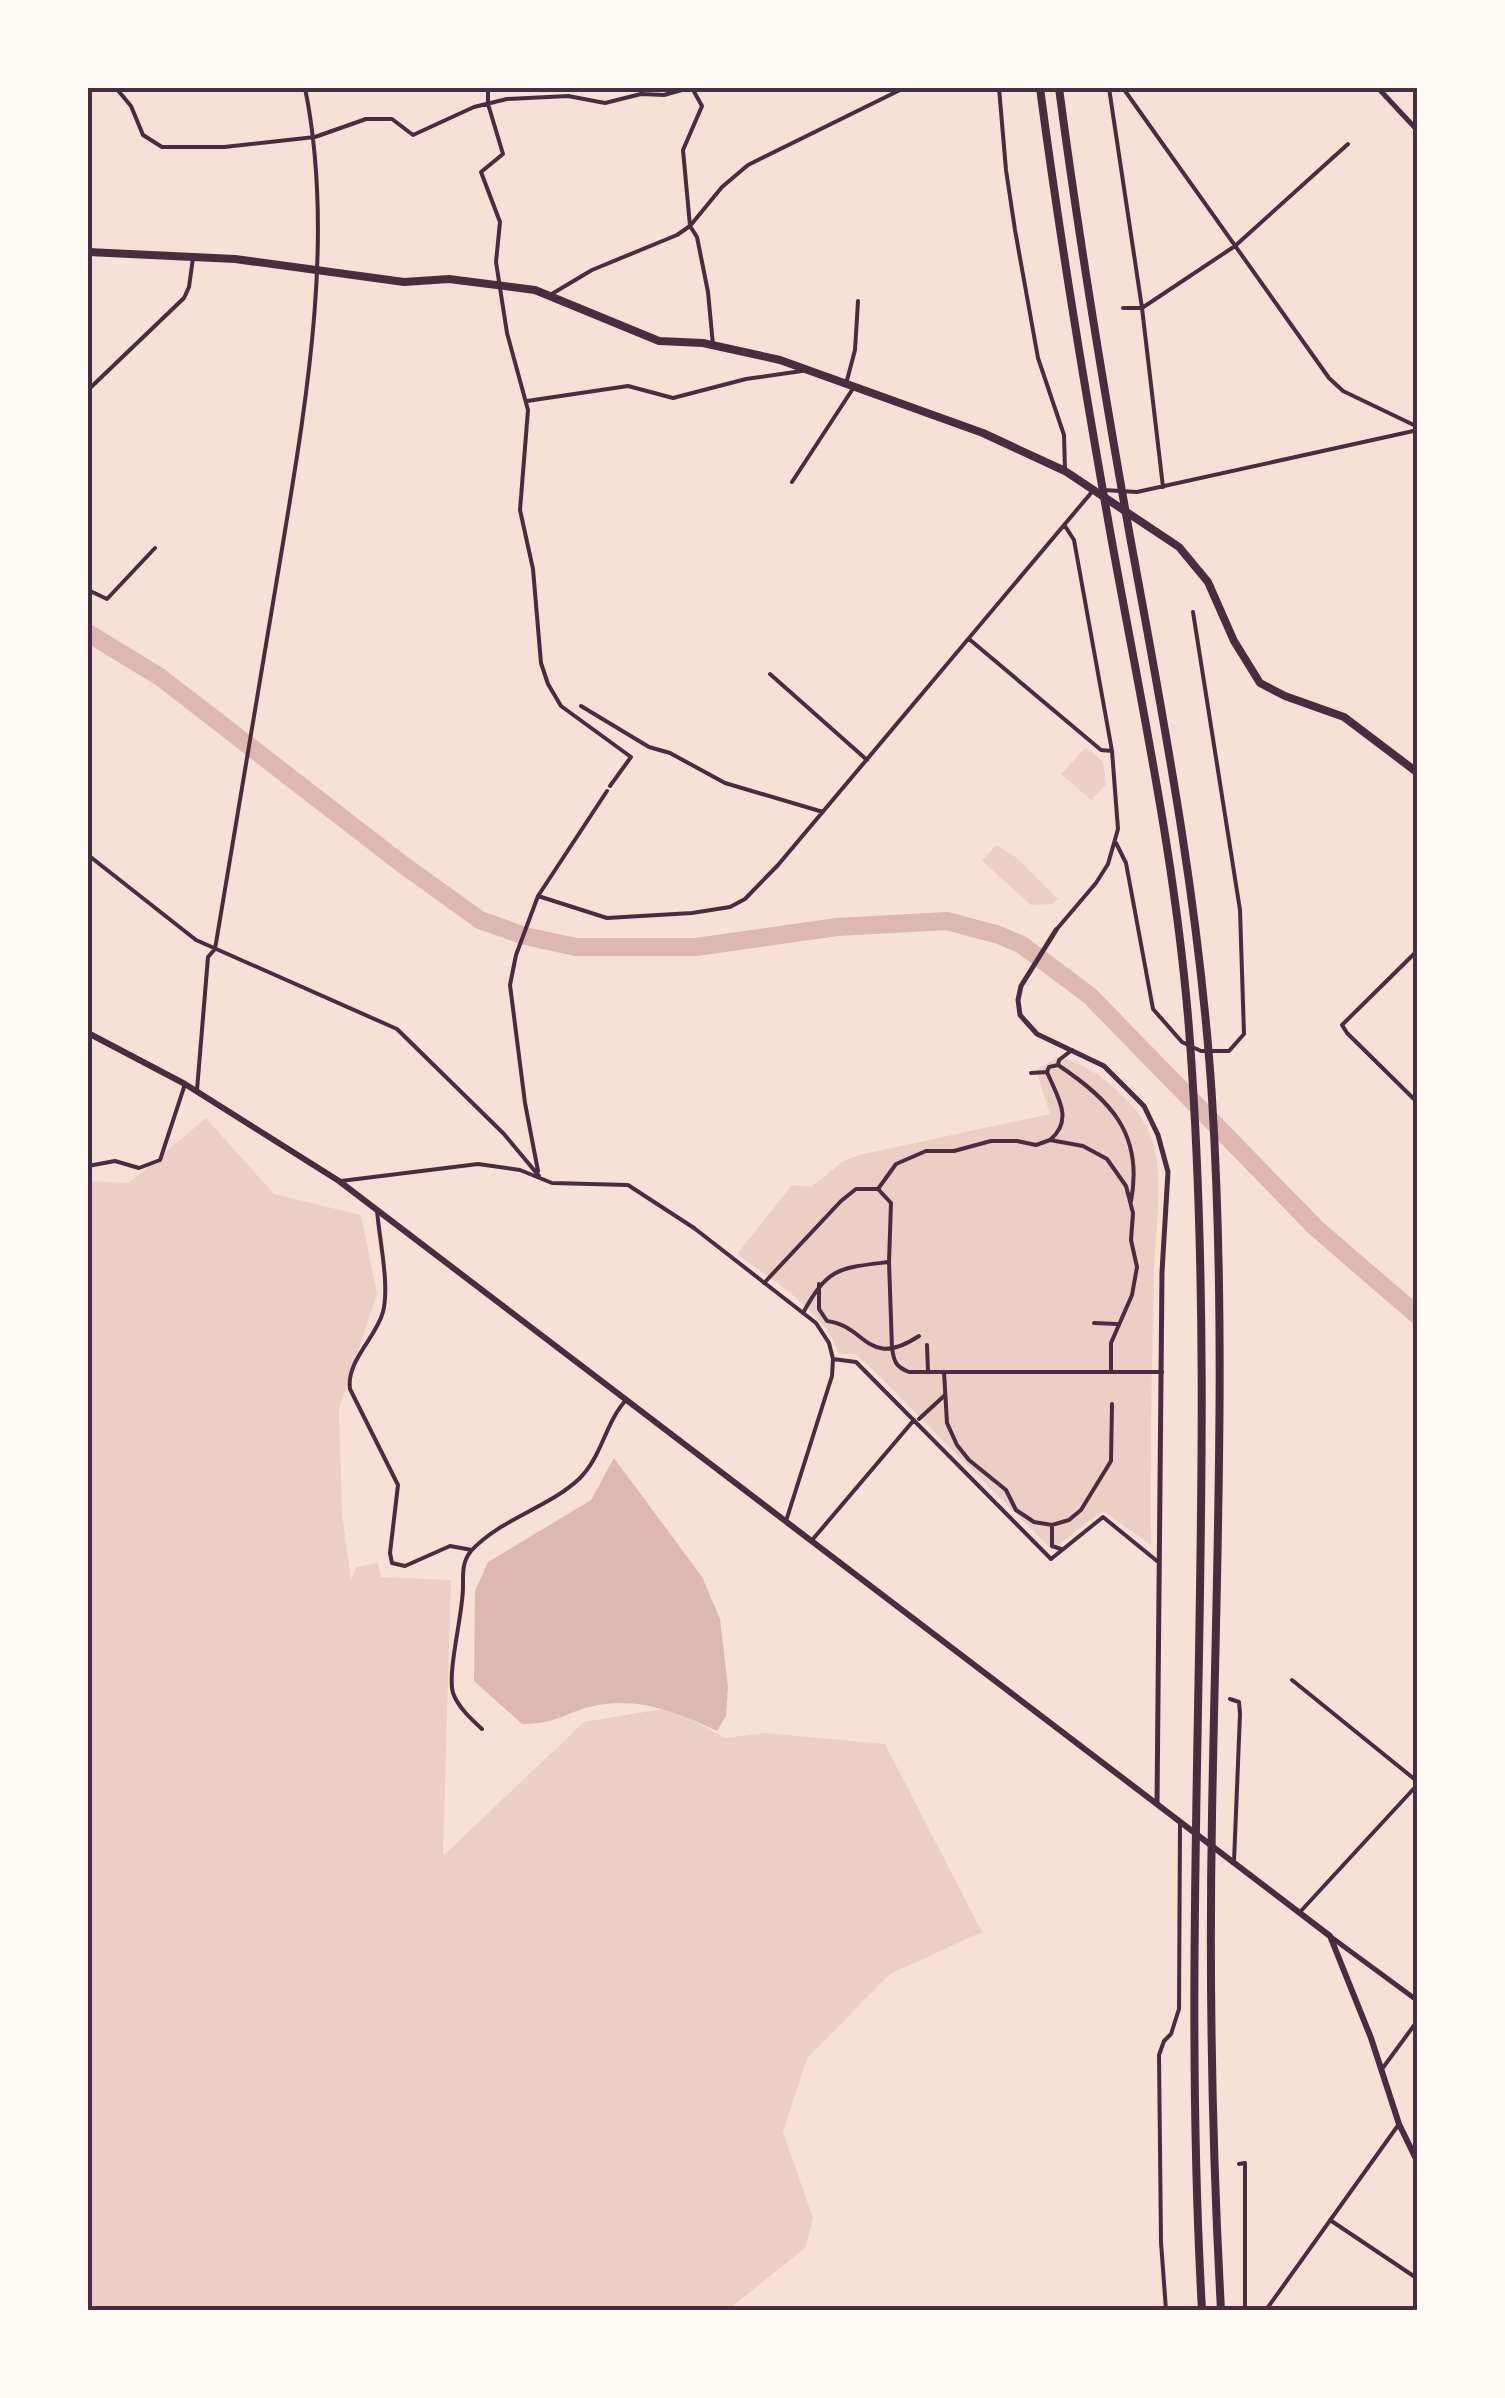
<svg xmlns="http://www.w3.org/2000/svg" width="1505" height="2398" font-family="Karla,sans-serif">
	<rect width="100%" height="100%" fill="#f7e1d7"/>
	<path fill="#ebcfc5" d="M1086 747 1103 762 1106 784 1091 800 1061 774Z
		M996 845 1017 858 1058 899 1052 904 1031 905 982 861Z
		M1058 1057C1094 1064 1141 1104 1152 1140 1165 1180 1155 1229 1154 1270 1152 1362 1150 1454 1151 1545L1103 1511 1052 1550 868 1365 855 1354H839C823 1309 774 1282 737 1254L792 1185 811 1187 842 1162 859 1155 1050 1114 1036 1070Z
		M206 1118 274 1194 361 1215 377 1294 339 1409 342 1514 351 1580 356 1567 378 1563 381 1577 451 1580 443 1856 584 1722 669 1708 725 1738 766 1733 885 1744 982 1932 890 1974 807 2058 783 2132 813 2218 806 2247 728 2310H88V1181L129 1183Z"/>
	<path fill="#dcb8b0" d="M614 1458 702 1577 720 1619 728 1687 726 1716 717 1731C677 1712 635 1695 589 1707 561 1715 554 1724 522 1724L474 1681 475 1591 488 1562 591 1500Z"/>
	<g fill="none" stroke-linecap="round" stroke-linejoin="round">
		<path stroke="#dcb8b0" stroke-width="18" d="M88 633 160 677 402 864 480 920 525 936 576 947H696L837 927 947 921 999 935 1022 945 1090 996 1316 1228 1418 1316"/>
		<path stroke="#4a2c40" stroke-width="4" d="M1072 1050 1059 1060 1058 1065C1109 1099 1144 1133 1131 1201
			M1031 1073 1047 1072
			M1051 1139C1074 1119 1057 1096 1047 1072L1049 1067 1058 1065
			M878 1189 896 1164 926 1151H954L991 1141H1017L1036 1145 1050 1140 1083 1146 1107 1159 1126 1186 1133 1213 1131 1240 1137 1267 1132 1295 1111 1343V1371
			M819 1284V1309L827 1321C867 1326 867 1370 919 1336
			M803 1313C828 1267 839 1268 889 1262
			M1094 1323 1117 1324
			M927 1345 928 1372
			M944 1372 947 1423 957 1445 969 1460 1006 1490 1016 1510 1034 1522 1052 1525 1069 1520 1081 1510 1111 1461 1112 1404
			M919 1419 945 1395
			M1052 1525V1546L1061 1549"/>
		<path stroke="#4a2c40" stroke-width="4" d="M116 88 131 106 143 135 162 147H224L315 137 366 119H392L413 135 474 107 507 99 568 96 605 103 641 94 664 95 689 88
			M488 88V104L503 154 481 172 500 222 496 262 507 333 528 410 520 510 533 569 541 663 548 684 561 706 631 757 610 786
			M692 88 702 106 683 150 690 226 697 237 708 292 713 345
			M999 88 1006 170 1015 230 1038 358 1064 435 1065 471
			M1109 88 1142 308 1163 487
			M1123 88 1329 378 1343 391 1418 427
			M550 295 592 270 677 235 690 226 722 187 748 165 904 88
			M1123 308H1142L1235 246 1348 144
			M846 384 855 350 858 301
			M88 390 184 298 189 287 193 258
			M527 401 628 386 673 398 746 379 802 371
			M792 482 854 387
			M1104 490 1137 492 1418 430
			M88 590 107 599 155 548
			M969 639 1101 750 1112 751
			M770 674 867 760
			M581 706 649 747 670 753 725 783 823 812
			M1116 843 1126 863 1153 1009 1182 1042 1201 1051H1229L1244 1034 1240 910 1193 612
			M88 855 196 940 397 1029 504 1134 539 1176
			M538 896 607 918 692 913 730 907 745 899 778 865 1091 493
			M1056 930 1096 883 1108 864 1118 829 1112 751 1074 540 1065 526
			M1418 950 1342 1025 1347 1033 1418 1103
			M197 1090 208 957 215 949C237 820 259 691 280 561 305 409 336 240 305 88
			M88 1166 115 1161 139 1168 160 1160 185 1084
			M538 1171 525 1103 510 985 516 955 538 896 607 791
			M341 1181 478 1164 520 1170 552 1183 628 1185 694 1228 816 1323 829 1343 833 1359 832 1376 786 1521
			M377 1210C379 1238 390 1285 383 1312 376 1338 346 1361 350 1389L398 1485 390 1553 392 1563 405 1566 450 1546 472 1550
			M764 1283 841 1201 856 1189H878L891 1203 889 1262 892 1348C894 1362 896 1367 909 1372H1162
			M833 1359 856 1362 1051 1559 1103 1517 1157 1561
			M813 1539 914 1420
			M1292 1680 1418 1782
			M1230 1699 1239 1702 1240 1714 1234 1862
			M482 1729C471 1719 458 1707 453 1693 447 1672 463 1614 463 1587 463 1573 462 1562 471 1551 500 1519 548 1508 579 1479 602 1457 605 1423 626 1400
			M1300 1912 1418 1784
			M1382 2069 1418 2020
			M1239 2164 1245 2163V2309
			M1330 2220 1418 2279
			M1233 2309 1260 2310
			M1166 2310 1161 2242 1159 2055 1164 2041 1171 2034 1179 2009 1180 1824
			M1266 2310 1399 2124"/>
		<path stroke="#4a2c40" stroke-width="5" d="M1378 88 1418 131
			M1056 930 1021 986 1018 1000 1020 1015 1037 1034 1104 1066 1144 1106 1158 1135 1168 1172 1162 1272 1157 1804
			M1331 1937 1418 2001"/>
		<path stroke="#4a2c40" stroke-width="6" d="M88 1033 185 1084 339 1181 1330 1936 1371 2038 1399 2124 1418 2163"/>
		<path stroke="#4a2c40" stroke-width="8" d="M88 252 235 259 404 282 449 279 535 290 659 341 703 343 780 360 983 433 1065 471 1179 547 1208 582 1234 641 1260 683 1285 696 1344 717 1418 773"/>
		<path stroke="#4a2c40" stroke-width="8" d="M1040 88C1060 240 1085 391 1112 542 1142 708 1178 873 1190 1042 1221 1464 1178 1888 1202 2310
			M1059 88C1079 240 1104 391 1131 542 1165 727 1200 910 1212 1098 1227 1337 1216 1577 1212 1816 1209 1981 1212 2146 1221 2310"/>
	</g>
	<rect width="1505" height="2398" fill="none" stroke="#fffaf5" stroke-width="180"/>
	<rect x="90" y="90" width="1325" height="2218" fill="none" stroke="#4a2c40" stroke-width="4"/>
</svg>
